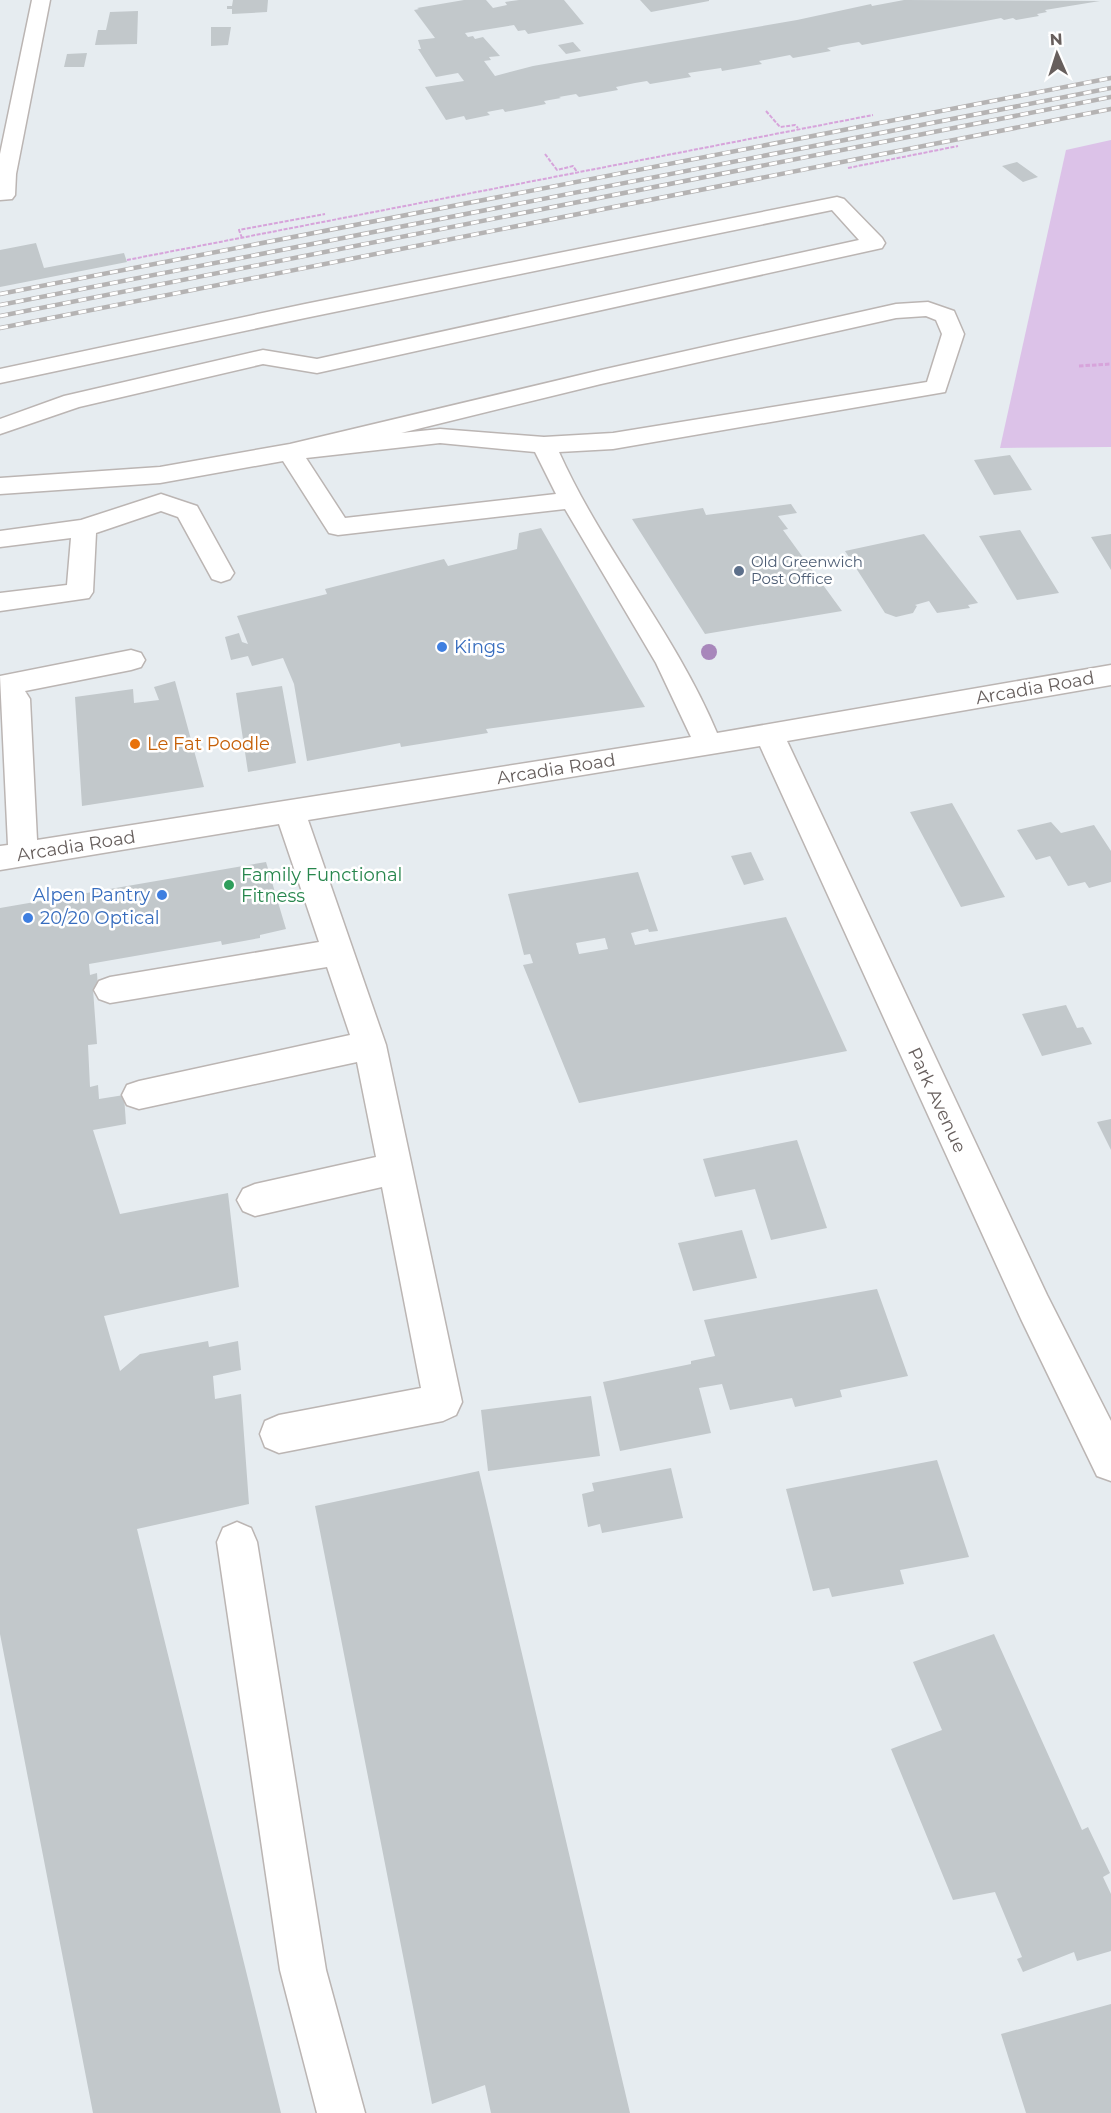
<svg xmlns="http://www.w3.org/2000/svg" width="1111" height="2113" font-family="Montserrat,sans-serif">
	<rect width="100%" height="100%" fill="#e6ecf0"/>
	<path fill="#dcc2e8" d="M1111 140V447L1000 448 1066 150Z"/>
	<path fill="#c2c8cb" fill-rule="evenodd" d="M233 0H268L267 12 232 14V9H227V6H232Z
		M464 0H486L493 8 507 5 505 2 519 0H564L584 24 528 34 525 30 518 31 514 25 465 33 468 37 473 36 475 39 483 37 500 56 489 57 491 60 484 61 495 76 533 66 797 20 871 4 872 6 904 0 1100 1 1045 10 1047 12 1037 14 1039 16 1016 20 1013 18 1004 20 1001 18 862 45 859 42 841 45 827 48 831 51 793 58 790 55 759 61 762 64 722 71 721 68 688 73 691 77 650 84 647 81 635 83 616 87 618 90 579 97 576 94 559 97 561 98 544 101 546 104 505 112 503 109 487 112 490 115 466 120 464 116 446 120 425 87 464 81 458 73 436 77 418 49H421L418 40 435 38 414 10 419 9 417 8Z
		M640 0H709V1L651 12Z
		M138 11 137 44 95 45 98 30H106L110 12Z
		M211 27H231L228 45 211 46Z
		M573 42 581 51 566 54 558 45Z
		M87 53 84 67H64L67 54Z
		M1017 162 1038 177 1023 182 1002 166Z
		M36 243 44 268 124 253 127 262 0 287V250Z
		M1010 455 1032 490 994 495 974 460Z
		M791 504 797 513 778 516 788 529 783 530 842 611 705 634 632 519 703 508 706 515Z
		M541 528 645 707 486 729 488 733 401 747 400 743 307 761 294 684 283 658 252 666 248 656 231 660 225 637 239 633 242 642 248 644 237 616 327 594 325 589 444 559 448 566 517 549 519 533Z
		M1020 530 1059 593 1017 600 979 536Z
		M924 534 978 603 968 605 970 608 937 613 929 601 915 605 917 606 913 613 896 617 885 613 845 551Z
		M1111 534V570L1091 537Z
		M175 681 204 787 82 806 75 697 133 689 134 703 159 700 154 687Z
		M282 686 296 763 248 772 236 693Z
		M952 803 1005 897 961 907 910 812Z
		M1051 822 1061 833 1094 825 1111 851V882L1089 888 1085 882 1068 886 1050 856 1036 860 1017 830Z
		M751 852 764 880 744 885 731 856Z
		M266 862 286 929 260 935V938L222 945 221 941 89 964 90 975 97 973 98 988 93 989 97 1044 88 1045 90 1087 98 1085 99 1099 124 1095 126 1124 93 1130 120 1214 228 1193 239 1287 104 1316 120 1371 140 1354 208 1341 209 1347 238 1341 241 1370 213 1376 215 1399 241 1394 249 1504 137 1529 281 2113H93L0 1634V908Z
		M638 872 658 931 649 932 648 929 631 933 635 945 786 917 847 1051 579 1103 523 965 533 963 530 954 524 955 508 894ZM605 938 608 949 579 954 576 943Z
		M1066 1005 1077 1028 1083 1027 1092 1044 1042 1056 1022 1014Z
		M1111 1119V1150L1097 1122Z
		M797 1140 827 1228 771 1240 755 1189 715 1197 703 1159Z
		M742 1230 757 1278 693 1291 678 1243Z
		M877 1289 908 1376 840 1390 842 1397 795 1407 792 1398 730 1410 722 1384 699 1388 711 1433 620 1451 603 1382 691 1364V1361L715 1356 704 1320Z
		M591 1396 600 1456 488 1471 481 1410Z
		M937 1460 969 1557 900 1570 904 1584 832 1597 829 1588 813 1591 786 1489Z
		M671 1468 683 1518 602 1533 600 1524 588 1527 582 1494 594 1491 592 1483Z
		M479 1471 630 2113H491L485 2085 432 2104 315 1506Z
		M994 1634 1082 1830 1088 1827 1110 1873 1103 1877 1111 1894V1951L1077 1961 1074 1952 1023 1972 1017 1959 1022 1957 995 1892 953 1900 891 1749 942 1730 913 1662Z
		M1111 2004V2113H1026L1001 2034Z"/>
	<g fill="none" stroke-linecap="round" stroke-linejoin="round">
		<g stroke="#bbb5b3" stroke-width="3">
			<path id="minor" d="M32 0H50L16 174 15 195 12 199 0 200V154Z
				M837 197 844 199 882 238 885 243 882 248 317 373 263 364 79 407 0 434V419L64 396 263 350 317 359 859 240 832 210 305 318 0 383V369L305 304Z
				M928 302 954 311 964 334 945 392 613 449 559 452C603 550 675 633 717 733L1111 665V685L787 741 1047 1295 1111 1421V1481L1097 1476 1021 1319 760 746 308 820 386 1045 462 1402 456 1415 443 1421 279 1453 265 1447 260 1434 265 1421 279 1415 421 1388 382 1187 255 1216 243 1211 237 1200 243 1189 255 1184 376 1157 357 1062 139 1109 127 1105 122 1095 127 1085 139 1081 350 1035 327 967 110 1003 99 999 94 990 99 981 110 977 319 942 279 824 0 870V846L8 845 0 676 131 650 141 653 145 660 141 667 131 670 25 691 30 699 37 840 691 737 656 663 565 509 338 535 329 533 283 461 160 483 0 494V478L160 467 290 444 601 370 896 304ZM926 316 936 320 942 334 927 382 613 433 544 437 440 429 401 433 601 384 896 318ZM440 443 535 452 556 494 345 518 306 458Z
				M161 494 197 506 234 573 230 579 221 582 212 579 178 517 161 511 96 533 93 592 89 598 0 611V593L67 585 71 538 0 547V531L81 520Z
				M237 1522 251 1528 257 1542 326 1970 365 2113H317L280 1970 217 1542 223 1528Z"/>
		</g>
		<path stroke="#d7a4db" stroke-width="2" stroke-dasharray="4 1.5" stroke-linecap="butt" d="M766 111 780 127 795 125 798 128
			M545 154 557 170 573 166 577 172
			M848 168 958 146
			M242 238 239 230 325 214
			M127 260 873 115"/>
		<path stroke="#d7a4db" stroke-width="3" stroke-dasharray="4.5 2" stroke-linecap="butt" d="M1079 366 1111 364"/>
		<use href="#minor" fill="#fff" fill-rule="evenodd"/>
		<g stroke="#b5b3b3" stroke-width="4.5">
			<path id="rail" d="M0 294 1111 78
				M0 305 1111 88
				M0 316 1111 97
				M0 328 1111 109"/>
		</g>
		<use href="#rail" stroke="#fff" stroke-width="3" stroke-dasharray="8" stroke-linecap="butt"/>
	</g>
	<circle fill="#a887bb" cx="709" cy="652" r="8"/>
	<circle fill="#5c6f8a" stroke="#fff" stroke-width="2" cx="739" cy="571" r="6"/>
	<g fill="#3f7fe0" stroke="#fff" stroke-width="2">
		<circle cx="442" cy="647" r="6"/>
		<circle cx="162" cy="895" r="6"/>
		<circle cx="28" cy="918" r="6"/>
	</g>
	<circle fill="#e8710a" stroke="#fff" stroke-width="2" cx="135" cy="744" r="6"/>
	<circle fill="#2e9e5b" stroke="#fff" stroke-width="2" cx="229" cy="885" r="6"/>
	<g text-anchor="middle" stroke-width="5" stroke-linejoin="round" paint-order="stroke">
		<g font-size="15" fill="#4e5e75" stroke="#fff" text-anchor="start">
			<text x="751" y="567">Old Greenwich<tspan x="751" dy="17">Post Office</tspan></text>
		</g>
		<g font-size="18" fill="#366cbe" stroke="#fff" text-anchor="start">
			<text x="454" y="653">Kings</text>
			<text x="150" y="901" text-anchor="end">Alpen Pantry</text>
			<text x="40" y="924">20/20 Optical</text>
		</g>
		<g font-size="18" fill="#675f5d" stroke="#fff">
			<text transform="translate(1035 688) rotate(-10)" y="6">Arcadia Road</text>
			<text transform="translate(556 769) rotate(-9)" y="6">Arcadia Road</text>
			<text transform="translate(76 846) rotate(-9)" y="6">Arcadia Road</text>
			<text transform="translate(937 1100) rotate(65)" y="6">Park Avenue</text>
		</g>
		<g font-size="18" fill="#c56008" stroke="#fff" text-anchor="start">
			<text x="147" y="750">Le Fat Poodle</text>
		</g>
		<g font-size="18" fill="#27864d" stroke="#fff" text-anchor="start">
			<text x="241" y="881">Family Functional<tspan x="241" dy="21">Fitness</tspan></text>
		</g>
	</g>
	<g transform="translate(1057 54) rotate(357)" stroke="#ffffff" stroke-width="4.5" paint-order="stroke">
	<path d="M0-4.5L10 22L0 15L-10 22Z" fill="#675f5d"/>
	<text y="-9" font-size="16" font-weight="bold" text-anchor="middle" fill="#675f5d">N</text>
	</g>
</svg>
